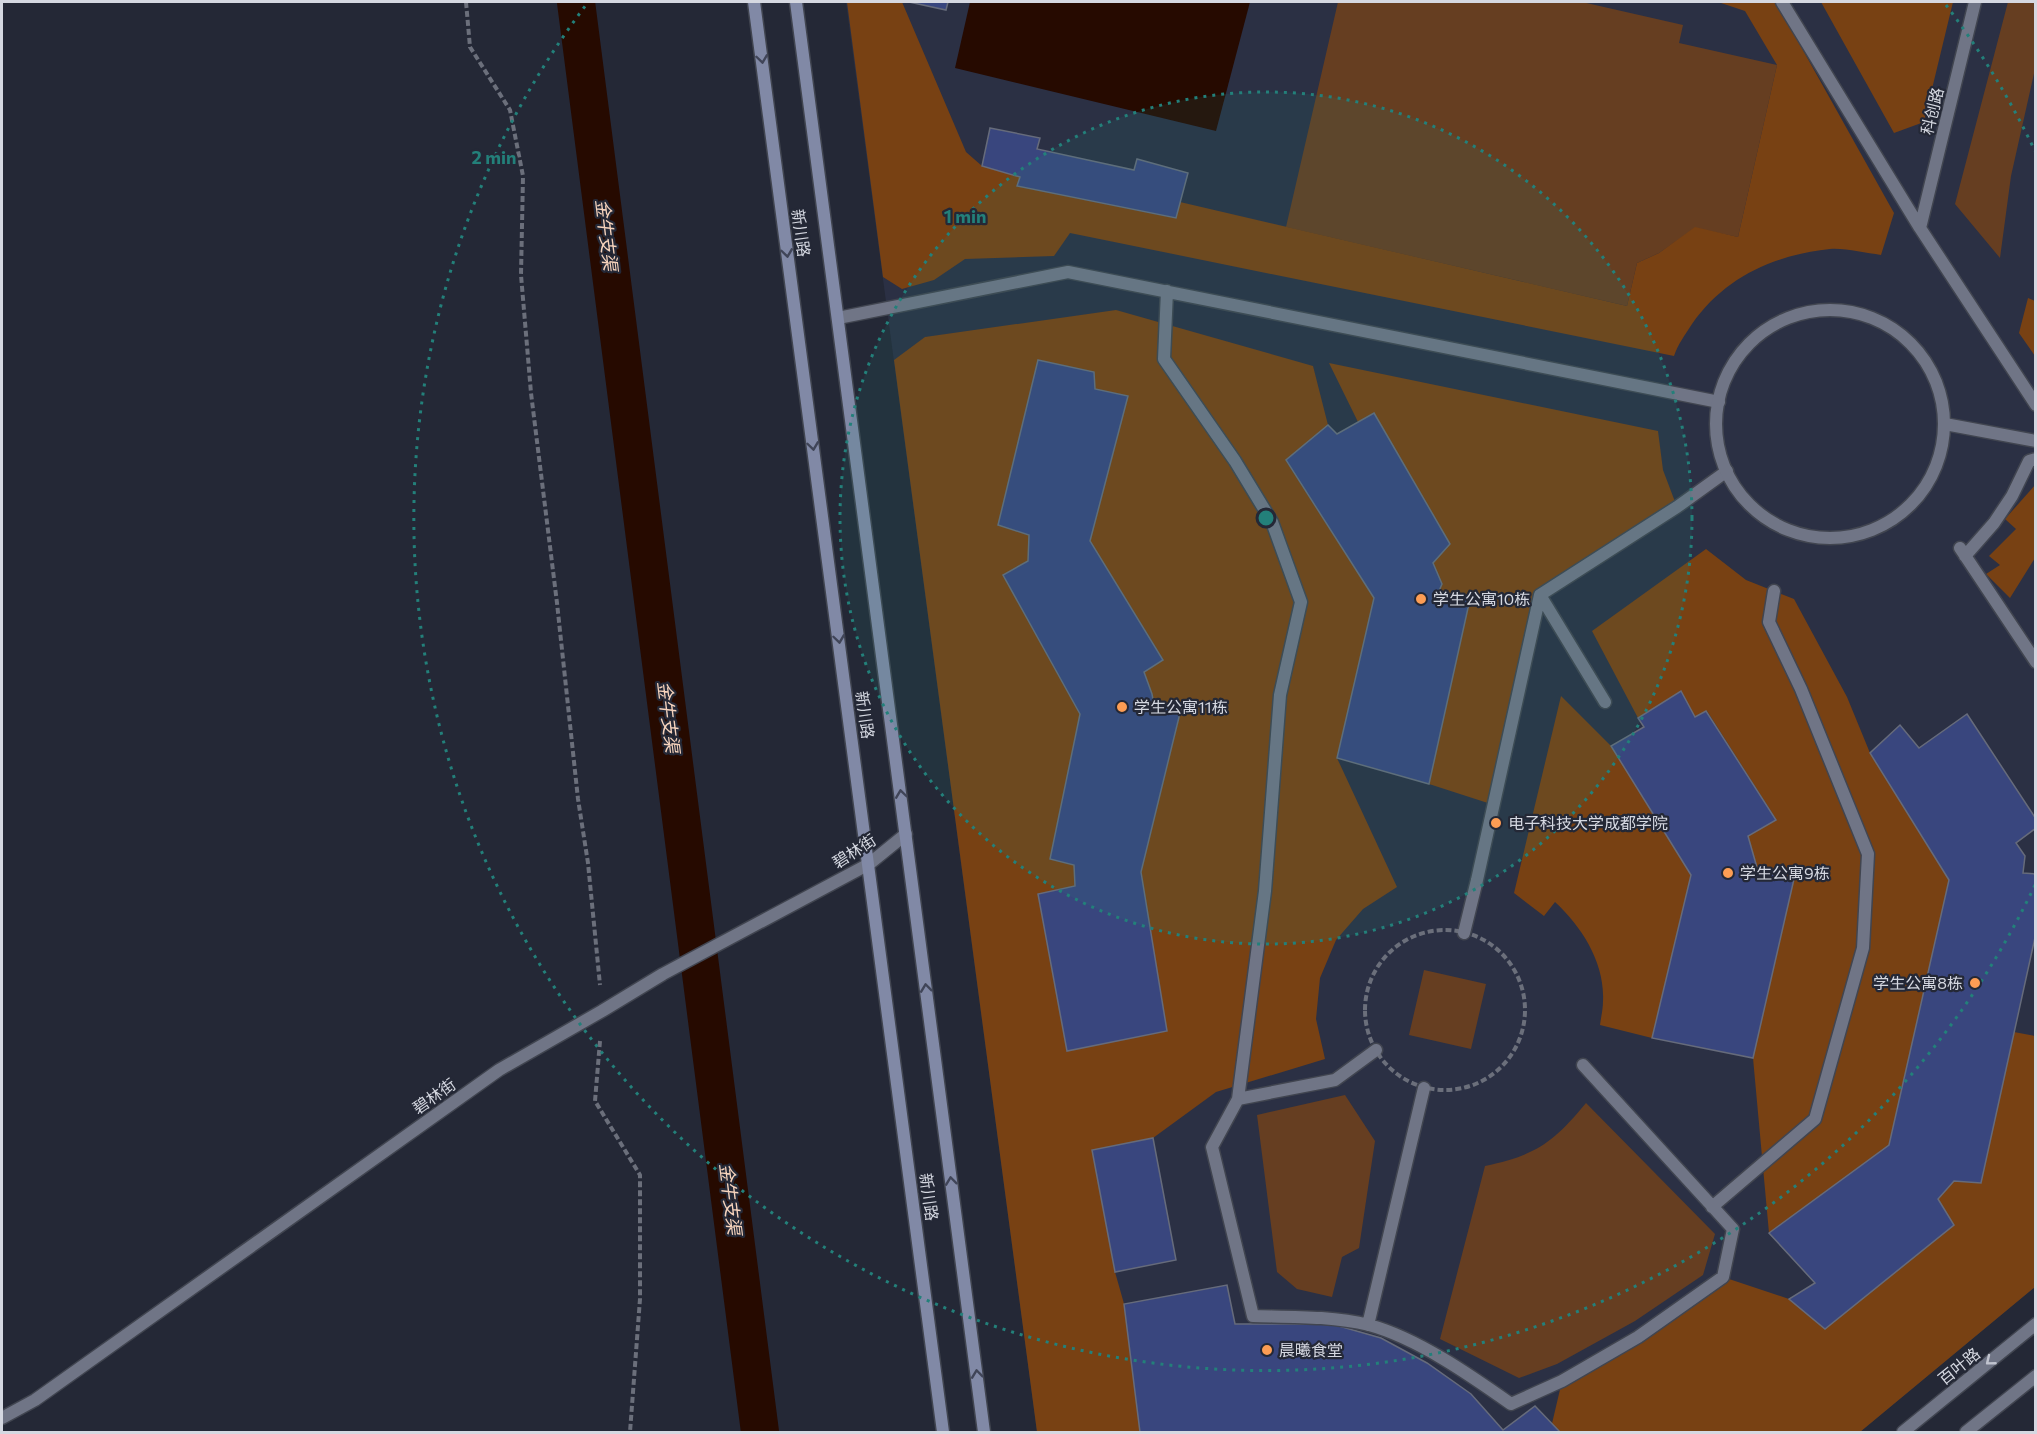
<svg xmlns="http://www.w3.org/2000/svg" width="2037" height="1434" font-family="Commissioner,'Noto Sans SC',sans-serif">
	<rect width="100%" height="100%" fill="#242836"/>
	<path fill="#2b3044" d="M846 2H2035V1287L1860 1432H1037Z"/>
	<path fill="#663e21" d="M1338 2H1582L1683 25 1679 43 1777 65 1738 237 1695 228 1659 253 1637 263 1627 306 1286 227Z
		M2008 2H2035V69L2011 176 2000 258 1955 204Z
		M1424 970 1486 984 1471 1049 1409 1035Z
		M1345 1095 1375 1141 1359 1248 1342 1257 1332 1297 1297 1289 1277 1272 1257 1115Z
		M1586 1103 1715 1234 1703 1275 1635 1321 1557 1364 1519 1378 1440 1339 1485 1166C1536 1155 1553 1143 1586 1103Z"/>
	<path fill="#784113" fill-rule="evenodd" d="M847 2H902L966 152 982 166 1020 177 1017 186 1175 218 1180 202 1627 306 1637 263 1659 253 1695 227 1738 237 1777 65 1745 11 1718 2H1776L1894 213 1881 255C1865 253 1846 248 1830 249 1774 255 1725 277 1692 324 1685 335 1678 344 1674 356L1070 233 1054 256 965 259 934 280 902 289 883 277Z
		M1821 2H1953L1924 122 1894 133Z
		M2028 298 2035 301V356L2019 333Z
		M1116 310 1313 366 1328 425 1286 461 1374 598 1337 758 1397 887 1363 909 1336 940 1320 978 1316 1019 1325 1059 1216 1092 1153 1138 1092 1150 1115 1272 1136 1346 1147 1432H1037L894 360 925 337ZM1038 360 1093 372 1095 389 1128 396 1090 541 1163 659 1144 672 1152 694 1154 705 1181 710 1141 872 1167 1031 1067 1051 1038 895 1075 886 1074 865 1050 859 1080 714 1003 575 1028 561Z
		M1329 363 1658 431 1663 470 1677 507 1540 596 1494 805 1429 784 1470 599 1439 591 1442 584 1433 563 1450 544 1374 414 1358 422Z
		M2035 485V558L2010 598 1986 574 2000 565 1989 556 2016 529 2005 519Z
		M1706 549 1746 580 1794 599 1847 697 1870 753 1949 880 1889 1145 1769 1233 1753 1058 1793 879 1758 871 1748 836 1776 819 1707 711 1695 717 1681 691 1638 718 1592 631Z
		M1561 696 1611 746 1691 875 1652 1038 1600 1025C1601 1017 1603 1009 1603 1001 1605 963 1582 927 1555 902L1544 916 1514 893Z
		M2014 1032 2035 1036V1287L1860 1432H1550L1562 1381 1723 1277 1789 1299 1825 1329 1954 1225 1938 1199 1954 1181 1981 1183Z"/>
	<path fill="#260a00" d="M970 2H1250L1216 131 955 68Z"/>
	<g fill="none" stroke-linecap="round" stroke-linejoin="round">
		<path stroke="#260a00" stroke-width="38" d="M576 2 760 1432"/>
	</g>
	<path fill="#39467e" stroke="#666b7b" stroke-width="1.5" d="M909 2H948L946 10Z
		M990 128 1040 138 1037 149 1134 170 1137 159 1188 173 1176 218 1017 186 1020 177 982 166Z
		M1038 360 1094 372 1095 389 1128 396 1090 541 1163 660 1144 672 1152 694 1154 705 1181 709 1141 872 1167 1031 1067 1051 1038 894 1075 886 1074 865 1050 859 1080 714 1003 575 1028 561 1029 535 998 525Z
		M1374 413 1450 544 1433 563 1442 584 1439 591 1470 599 1429 784 1337 758 1374 598 1286 460 1328 425 1337 434Z
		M1681 691 1695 717 1706 711 1776 820 1748 836 1758 871 1794 879 1753 1058 1652 1038 1691 875 1611 746 1644 727 1638 718Z
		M1967 714 2036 819V828L2016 843 2025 856 2023 873 2036 874V933L1981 1183 1954 1181 1938 1199 1954 1225 1825 1329 1789 1299 1815 1283 1769 1233 1889 1145 1949 880 1870 753 1900 725 1919 748Z
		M1153 1138 1176 1260 1115 1272 1092 1150Z
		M1227 1285 1235 1324H1332L1381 1338 1427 1363 1471 1394 1503 1430 1535 1406 1560 1432H1140L1124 1304Z"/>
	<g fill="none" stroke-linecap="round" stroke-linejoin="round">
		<g stroke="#414550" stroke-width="15">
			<path id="service" d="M1782 2 1920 228 2036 405
				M1920 228 1975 2
				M1167 291 1164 359 1235 461 1272 522 1301 602 1280 695 1265 891 1238 1099 1335 1080 1376 1050
				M838 318 1068 272 1719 402
				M1960 548 2036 662
				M1965 556 1994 523 2012 496 2029 461 2036 459
				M1540 595 1605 702
				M1464 933 1477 880 1540 595 1677 507 1727 471
				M1238 1099 1212 1147 1253 1316C1291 1317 1332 1316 1369 1325 1417 1338 1470 1375 1511 1404L1562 1381 1638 1337 1723 1277 1733 1229 1583 1065
				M1712 1207 1815 1119 1863 948 1868 854 1801 689 1769 622 1774 591
				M1368 1325 1424 1088"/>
		</g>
		<g stroke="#414550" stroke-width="15">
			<path id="pedestrian" d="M1716 424a114 114 0 1 1 228 0a114 114 0 1 1-228 0Z
				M1945 424 2036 441"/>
		</g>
		<g stroke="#414550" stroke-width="15">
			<path id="minor" d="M2 1418 35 1400 499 1070 602 1011 663 974 869 864 906 834"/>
		</g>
		<g stroke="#414550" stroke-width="15">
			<path id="tertiary" d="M1903 1432 2036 1324
				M1966 1432 2036 1376"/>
		</g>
		<g stroke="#414550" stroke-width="15">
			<path id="secondary" d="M754 2 943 1432
				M796 2 984 1432"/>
		</g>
		<path stroke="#6b6f7b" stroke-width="4" stroke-dasharray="6 3" stroke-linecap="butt" d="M466 2 470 47 510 110 523 176 521 275 531 393 557 603 578 799 588 863 600 985
			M1365 1010a80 80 0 1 1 160 0a80 80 0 1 1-160 0Z
			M600 1041 595 1101 640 1175V1299L630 1432"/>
		<use href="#service" stroke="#707586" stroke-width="12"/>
		<use href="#pedestrian" stroke="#707586" stroke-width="12"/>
		<use href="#minor" stroke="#707586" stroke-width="12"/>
		<use href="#tertiary" stroke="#707586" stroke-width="12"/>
		<use href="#secondary" stroke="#8189a6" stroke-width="12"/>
	</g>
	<defs><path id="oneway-chevron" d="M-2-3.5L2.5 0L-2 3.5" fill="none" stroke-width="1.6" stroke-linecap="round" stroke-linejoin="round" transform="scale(1.5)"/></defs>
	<g stroke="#404558">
		<use href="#oneway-chevron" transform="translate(762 59) rotate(82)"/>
		<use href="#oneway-chevron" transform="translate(787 253) rotate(82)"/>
		<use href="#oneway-chevron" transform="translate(813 446) rotate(82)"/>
		<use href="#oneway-chevron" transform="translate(839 639) rotate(82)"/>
		<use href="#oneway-chevron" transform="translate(901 794) rotate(-98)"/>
		<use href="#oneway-chevron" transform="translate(926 988) rotate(-97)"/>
		<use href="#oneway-chevron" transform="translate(951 1181) rotate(-97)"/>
		<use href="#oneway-chevron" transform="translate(977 1374) rotate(-97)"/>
	</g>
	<use stroke="#c1c4cf" href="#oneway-chevron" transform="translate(1990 1361) rotate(141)"/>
	<circle cx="1266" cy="518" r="426" fill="#23807a" fill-opacity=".12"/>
	<g fill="none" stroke="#23807a" stroke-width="3" stroke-dasharray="3 6">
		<circle cx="1266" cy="518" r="426"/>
		<path d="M2035 885A852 852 0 1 1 586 5M1946 5A852 852 0 0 1 2035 151"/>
	</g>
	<g fill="#fd9d54" stroke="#242836" stroke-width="2">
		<circle cx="1421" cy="599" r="6"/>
		<circle cx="1122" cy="707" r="6"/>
		<circle cx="1496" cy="823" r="6"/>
		<circle cx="1728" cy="873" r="6"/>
		<circle cx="1975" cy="983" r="6"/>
		<circle cx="1267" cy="1350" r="6"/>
	</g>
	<g text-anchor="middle" stroke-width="4.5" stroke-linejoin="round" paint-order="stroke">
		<g font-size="16" fill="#d5d8e1" stroke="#242836">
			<text transform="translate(1932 111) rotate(-76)" y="6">科创路</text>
			<text transform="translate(801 233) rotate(82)" y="6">新川路</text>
			<text transform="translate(865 715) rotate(82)" y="6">新川路</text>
			<text transform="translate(854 851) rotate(-33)" y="6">碧林街</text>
			<text transform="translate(434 1096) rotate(-35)" y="6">碧林街</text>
			<text transform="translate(929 1197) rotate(82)" y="6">新川路</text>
			<text transform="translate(1959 1366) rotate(-39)" y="6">百叶路</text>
		</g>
		<g font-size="16" fill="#d5d8e1" stroke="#242836" text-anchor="start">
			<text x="1433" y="605">学生公寓10栋</text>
			<text x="1134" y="713">学生公寓11栋</text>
			<text x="1508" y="829">电子科技大学成都学院</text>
			<text x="1740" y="879">学生公寓9栋</text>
			<text x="1963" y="989" text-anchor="end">学生公寓8栋</text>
			<text x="1279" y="1356">晨曦食堂</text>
		</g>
		<g font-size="18" font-style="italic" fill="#f6d3bc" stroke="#242836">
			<text transform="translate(606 235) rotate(83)" y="6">金牛支渠</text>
			<text transform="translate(668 717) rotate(83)" y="6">金牛支渠</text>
			<text transform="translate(730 1199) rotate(83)" y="6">金牛支渠</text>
		</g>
	</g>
	<circle cx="1266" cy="518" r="9" fill="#23807a" stroke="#242836" stroke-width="3"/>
	<g font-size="18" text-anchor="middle" font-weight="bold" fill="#23807a" stroke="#242836" stroke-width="4.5" stroke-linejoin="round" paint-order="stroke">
		<text x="494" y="164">2 min</text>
		<text x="965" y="223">1 min</text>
	</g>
	<rect width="2037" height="1434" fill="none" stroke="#d5d8e1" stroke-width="6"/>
</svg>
